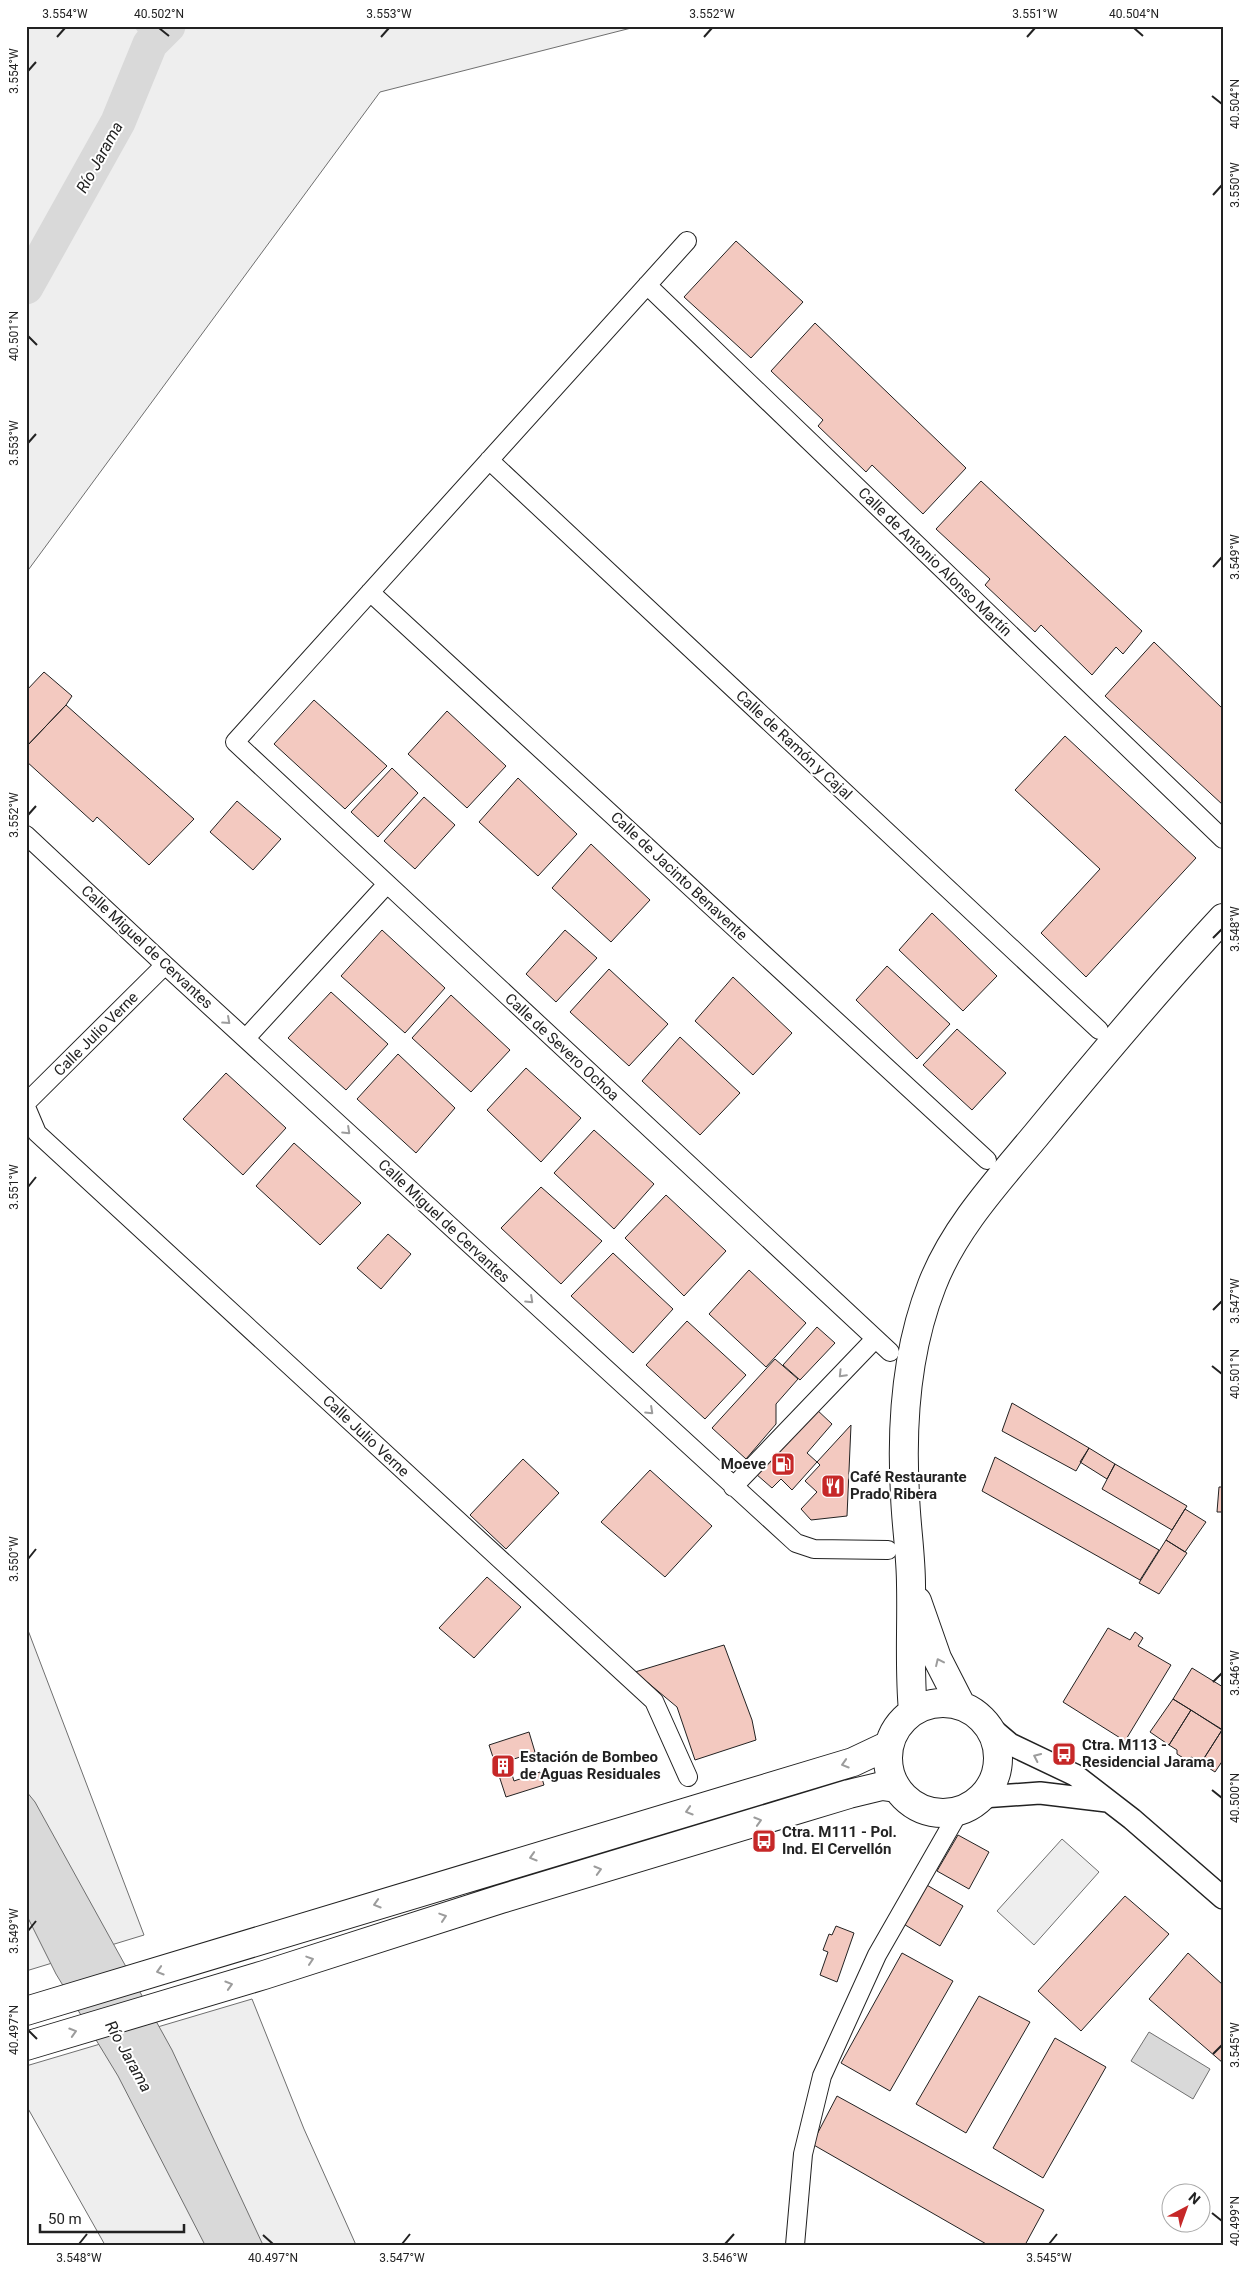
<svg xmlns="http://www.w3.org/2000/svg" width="1249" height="2271" font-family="Roboto,sans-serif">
	<rect width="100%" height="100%" fill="#fff"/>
	<path fill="#eee" stroke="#6f6f6f" d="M26 26H639L380 92 26 573Z
		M26 1625 144 1935 26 1971Z
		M1062 1839 1099 1872 1034 1945 997 1911Z
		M252 1999 304 2129 356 2245H105L26 2105V2066Z"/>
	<path fill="#d9d9d9" stroke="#6f6f6f" d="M26 1791 35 1802 172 2050 263 2245H205L118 2076 56 1974 26 1914Z
		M1149 2032 1210 2069 1193 2099 1131 2061Z"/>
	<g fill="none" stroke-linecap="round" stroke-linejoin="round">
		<path stroke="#d9d9d9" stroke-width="5.5" d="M137 26 150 44"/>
		<path stroke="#d9d9d9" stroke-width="35" d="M26 287 118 122 150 44 168 26"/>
	</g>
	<path fill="#f3c9c0" stroke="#222" d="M736 241 803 302 751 358 684 297Z
		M815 323 966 468 923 514 872 465 866 472 818 426 823 420 771 371Z
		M981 481 1142 631 1123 654 1116 647 1092 675 1041 625 1035 632 985 585 990 579 936 529Z
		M1154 642 1223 709V805L1105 696Z
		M44 672 72 696 66 705 26 747V691Z
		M314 700 387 766 345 809 274 744Z
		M66 705 194 819 149 865 97 817 93 822 26 761V747Z
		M447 711 506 766 467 808 408 754Z
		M1065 736 1196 858 1086 977 1041 933 1100 869 1015 790Z
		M392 768 418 793 378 837 351 812Z
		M518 778 577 834 538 876 479 822Z
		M424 797 455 825 415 869 384 841Z
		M237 801 281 839 253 870 210 832Z
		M591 844 650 900 611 942 552 888Z
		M932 913 997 976 963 1011 899 950Z
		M382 930 445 988 405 1033 341 976Z
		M565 930 597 958 556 1002 526 974Z
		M887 966 950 1024 917 1059 856 1000Z
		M609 969 668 1024 629 1066 570 1012Z
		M733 977 792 1033 753 1075 695 1021Z
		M331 992 388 1044 346 1090 288 1038Z
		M451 995 510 1050 471 1092 412 1038Z
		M957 1029 1006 1073 972 1110 923 1065Z
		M680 1037 740 1093 700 1135 642 1081Z
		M398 1054 455 1108 416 1153 357 1099Z
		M526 1068 581 1118 541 1162 487 1110Z
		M226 1073 286 1128 243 1175 183 1119Z
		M594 1130 654 1184 614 1229 554 1173Z
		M294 1143 361 1203 320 1245 256 1186Z
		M541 1187 602 1241 561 1284 501 1228Z
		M666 1195 726 1251 684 1296 625 1238Z
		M388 1234 411 1254 381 1289 357 1268Z
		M613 1253 673 1309 633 1353 571 1296Z
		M749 1270 806 1323 766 1367 709 1314Z
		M687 1321 746 1375 705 1419 646 1365Z
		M817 1327 835 1343 800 1380 783 1365Z
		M775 1359 798 1379 776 1404V1424L746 1459 712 1428Z
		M1012 1403 1089 1448 1076 1471 1002 1431Z
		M815 1408 832 1424 807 1453 817 1462 792 1490 781 1479 772 1488 756 1474Z
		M851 1425 847 1516 811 1520 801 1509 817 1492 805 1481 820 1465 817 1462Z
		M1089 1448 1115 1464 1107 1479 1080 1462Z
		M995 1457 1159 1550 1140 1580 982 1491Z
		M523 1459 559 1493 506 1549 470 1515Z
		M1115 1464 1187 1506 1172 1530 1102 1489Z
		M650 1470 712 1526 665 1577 601 1522Z
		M1219 1487H1223V1512H1217Z
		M1185 1509 1206 1522 1185 1552 1166 1540Z
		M1166 1540 1187 1553 1159 1594 1139 1583Z
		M487 1577 521 1607 474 1658 439 1628Z
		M1108 1628 1130 1640 1135 1632 1143 1638 1138 1646 1171 1665 1125 1741 1063 1702Z
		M724 1645 752 1720 756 1740 695 1760 677 1707 635 1672Z
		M1192 1668 1223 1687V1730L1173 1699Z
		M1173 1699 1191 1710 1169 1745 1150 1732Z
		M1191 1710 1222 1730 1201 1763 1191 1757 1188 1761 1177 1754V1750L1169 1745Z
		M1222 1730 1223 1760 1215 1772 1201 1763Z
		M529 1732 535 1752 508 1761 514 1781 540 1772 544 1785 506 1797 489 1745Z
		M958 1835 989 1852 969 1889 937 1871Z
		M925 1884 963 1906 940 1946 902 1923Z
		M1125 1896 1169 1934 1081 2031 1038 1991Z
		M836 1926 854 1933 837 1982 820 1975 828 1952 823 1950 829 1934 832 1935Z
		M902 1953 953 1981 890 2091 841 2063Z
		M1188 1953 1223 1985V2063L1149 1999Z
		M979 1996 1030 2022 966 2133 916 2104Z
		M1055 2038 1106 2067 1043 2178 993 2148Z
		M837 2096 1044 2210 1025 2245H988L812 2144Z"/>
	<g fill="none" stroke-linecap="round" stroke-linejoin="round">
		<g stroke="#222" stroke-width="20">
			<path id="minor" d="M687 241 235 742 890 1352
				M647 285 1223 839
				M489 460 1099 1030
				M370 592 987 1160
				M26 835 165 965 796 1543 814 1549 888 1550
				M246 1038 387 884
				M26 1103 165 965
				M26 1107 37 1133 654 1701 688 1777
				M733 1487 875 1339
				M795 2245 803 2154 822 2076 877 1955 960 1810"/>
		</g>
		<g stroke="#222" stroke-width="24">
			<path id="tertiary" d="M990 1727 1010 1744 1075 1775 1132 1819 1223 1898
				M982 1797 1040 1793 1107 1801"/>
		</g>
		<g stroke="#222" stroke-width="30">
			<path id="primary" d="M917 1601 937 1658 961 1705
				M888 1758a55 55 0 1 1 110 0a55 55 0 1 1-110 0Z
				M913 1711C909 1669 912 1627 911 1585 911 1555 906 1525 905 1495 901 1425 906 1351 932 1285 954 1228 998 1181 1037 1134 1097 1061 1158 988 1223 918
				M26 2011 853 1762 889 1745
				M26 2046 264 1975 501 1899 849 1794 882 1786 896 1788"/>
		</g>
		<use href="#minor" stroke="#fff" stroke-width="18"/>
		<use href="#tertiary" stroke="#fff" stroke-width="21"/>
		<use href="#primary" stroke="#fff" stroke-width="28"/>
	</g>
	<defs><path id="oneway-chevron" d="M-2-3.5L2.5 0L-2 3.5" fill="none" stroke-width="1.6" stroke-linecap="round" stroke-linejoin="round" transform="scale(1.25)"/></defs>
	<g stroke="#9c9c9c">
		<use href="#oneway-chevron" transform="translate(227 1021) rotate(42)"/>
		<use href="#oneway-chevron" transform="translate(347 1131) rotate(43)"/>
		<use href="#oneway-chevron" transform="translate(530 1300) rotate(43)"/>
		<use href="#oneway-chevron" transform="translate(842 1374) rotate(134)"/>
		<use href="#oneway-chevron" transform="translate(650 1411) rotate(43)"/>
		<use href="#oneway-chevron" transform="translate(939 1662) rotate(-115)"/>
		<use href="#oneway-chevron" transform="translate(1037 1757) rotate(-155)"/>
		<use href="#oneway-chevron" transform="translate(845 1764) rotate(163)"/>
		<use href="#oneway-chevron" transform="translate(689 1811) rotate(163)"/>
		<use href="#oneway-chevron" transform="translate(758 1821) rotate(-17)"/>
		<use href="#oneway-chevron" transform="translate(533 1857) rotate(163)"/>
		<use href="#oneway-chevron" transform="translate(598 1870) rotate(-16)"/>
		<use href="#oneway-chevron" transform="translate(377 1904) rotate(163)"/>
		<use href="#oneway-chevron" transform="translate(443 1917) rotate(-18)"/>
		<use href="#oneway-chevron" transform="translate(310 1960) rotate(-18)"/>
		<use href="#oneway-chevron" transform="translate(160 1971) rotate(163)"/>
		<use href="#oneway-chevron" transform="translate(229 1985) rotate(-17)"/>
		<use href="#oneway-chevron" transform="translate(73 2032) rotate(-17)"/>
	</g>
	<path fill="none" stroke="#222" stroke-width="2" d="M159 28 169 36M1134 28 1143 36M57 37 65 28M381 37 389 28M704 37 712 28M1027 37 1035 28M28 71 36 62M1212 96 1222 104M1213 195 1222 185M28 336 37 345M28 443 36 434M1213 567 1222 557M28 815 36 806M1213 938 1222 929M28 1187 36 1177M1213 1310 1222 1301M1212 1366 1222 1374M28 1559 36 1549M1213 1682 1222 1673M1212 1790 1222 1798M28 1931 36 1921M28 2030 37 2039M1213 2054 1222 2045M1212 2213 1222 2221M263 2235 273 2244M79 2244 87 2234M402 2244 410 2234M725 2244 734 2234M1049 2244 1057 2234"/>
	<defs>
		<g id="fuel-square" transform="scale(1.25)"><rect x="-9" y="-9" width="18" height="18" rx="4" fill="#c62828" stroke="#fff"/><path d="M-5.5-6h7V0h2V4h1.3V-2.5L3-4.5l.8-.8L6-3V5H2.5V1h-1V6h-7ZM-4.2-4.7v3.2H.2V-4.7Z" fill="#fff"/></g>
		<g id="restaurant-square" transform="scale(1.25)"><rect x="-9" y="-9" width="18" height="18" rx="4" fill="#c62828" stroke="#fff"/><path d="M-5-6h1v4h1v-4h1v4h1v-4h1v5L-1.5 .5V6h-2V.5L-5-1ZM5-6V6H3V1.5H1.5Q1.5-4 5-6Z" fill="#fff"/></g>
		<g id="bus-square" transform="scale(1.25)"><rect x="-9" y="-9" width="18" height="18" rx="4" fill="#c62828" stroke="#fff"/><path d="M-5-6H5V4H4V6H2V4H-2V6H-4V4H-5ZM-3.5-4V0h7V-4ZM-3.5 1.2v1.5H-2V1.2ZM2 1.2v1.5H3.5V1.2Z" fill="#fff"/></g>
		<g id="building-square" transform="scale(1.25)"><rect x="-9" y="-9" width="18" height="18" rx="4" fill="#c62828" stroke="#fff"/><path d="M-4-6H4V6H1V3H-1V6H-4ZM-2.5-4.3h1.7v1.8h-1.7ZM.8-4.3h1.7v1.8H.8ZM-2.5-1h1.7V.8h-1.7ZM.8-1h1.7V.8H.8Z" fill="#fff"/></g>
	</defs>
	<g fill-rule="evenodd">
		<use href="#fuel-square" x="783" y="1464"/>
		<use href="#restaurant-square" x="833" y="1486"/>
		<use href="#bus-square" x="1064" y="1754"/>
		<use href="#building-square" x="503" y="1766"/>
		<use href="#bus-square" x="764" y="1841"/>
	</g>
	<g text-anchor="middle" stroke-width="4" stroke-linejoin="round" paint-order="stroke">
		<g font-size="15" fill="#222" stroke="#fff">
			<text transform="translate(935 562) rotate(44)" y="5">Calle de Antonio Alonso Martín</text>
			<text transform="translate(794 745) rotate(43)" y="5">Calle de Ramón y Cajal</text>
			<text transform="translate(679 876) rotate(43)" y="5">Calle de Jacinto Benavente</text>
			<text transform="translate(147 947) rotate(43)" y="5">Calle Miguel de Cervantes</text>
			<text transform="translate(96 1034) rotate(-45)" y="5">Calle Julio Verne</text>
			<text transform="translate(562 1047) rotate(43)" y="5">Calle de Severo Ochoa</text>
			<text transform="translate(444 1221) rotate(43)" y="5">Calle Miguel de Cervantes</text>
			<text transform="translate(366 1436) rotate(43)" y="5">Calle Julio Verne</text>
		</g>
		<g font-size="15" font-weight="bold" fill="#222" stroke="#fff" text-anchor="start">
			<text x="766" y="1469" text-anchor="end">Moeve</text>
			<text x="850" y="1482">Café Restaurante<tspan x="850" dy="17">Prado Ribera</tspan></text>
			<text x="1082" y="1750">Ctra. M113 -<tspan x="1082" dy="17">Residencial Jarama</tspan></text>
			<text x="520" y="1762">Estación de Bombeo<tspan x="520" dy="17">de Aguas Residuales</tspan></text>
			<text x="782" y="1837">Ctra. M111 - Pol.<tspan x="782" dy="17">Ind. El Cervellón</tspan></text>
		</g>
		<g font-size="16" font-style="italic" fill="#222" stroke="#fff">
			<text transform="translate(99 157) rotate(-61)" y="6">Río Jarama</text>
			<text transform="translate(129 2056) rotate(61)" y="6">Río Jarama</text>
		</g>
	</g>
	<rect width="1249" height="2271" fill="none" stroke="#ffffff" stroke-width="55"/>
	<g transform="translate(1186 2208) rotate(41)"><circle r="24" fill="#ffffff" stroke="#a7a7a7"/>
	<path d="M0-4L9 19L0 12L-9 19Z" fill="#c62828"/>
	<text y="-8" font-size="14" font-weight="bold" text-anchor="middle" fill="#222222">N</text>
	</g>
	<path d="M40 2224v8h144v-8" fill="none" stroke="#222222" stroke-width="2.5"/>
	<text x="48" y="2224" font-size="15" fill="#222222" stroke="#ffffff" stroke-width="4" paint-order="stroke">50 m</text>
	<rect x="28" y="28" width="1194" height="2216" fill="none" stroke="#222" stroke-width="2"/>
	<g font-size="12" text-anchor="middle" fill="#222">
		<text x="65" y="18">3.554°W</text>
		<text x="159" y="18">40.502°N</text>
		<text x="389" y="18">3.553°W</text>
		<text x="712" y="18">3.552°W</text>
		<text x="1035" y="18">3.551°W</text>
		<text x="1134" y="18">40.504°N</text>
		<text transform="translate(14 71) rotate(-90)" y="4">3.554°W</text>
		<text transform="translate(1235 104) rotate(-90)" y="4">40.504°N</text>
		<text transform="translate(1235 185) rotate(-90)" y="4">3.550°W</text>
		<text transform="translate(14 336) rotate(-90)" y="4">40.501°N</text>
		<text transform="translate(14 443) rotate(-90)" y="4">3.553°W</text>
		<text transform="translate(1235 557) rotate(-90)" y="4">3.549°W</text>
		<text transform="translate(14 815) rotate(-90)" y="4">3.552°W</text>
		<text transform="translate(1235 929) rotate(-90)" y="4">3.548°W</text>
		<text transform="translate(14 1187) rotate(-90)" y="4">3.551°W</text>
		<text transform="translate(1235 1301) rotate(-90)" y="4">3.547°W</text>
		<text transform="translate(1235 1374) rotate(-90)" y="4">40.501°N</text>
		<text transform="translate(14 1559) rotate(-90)" y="4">3.550°W</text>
		<text transform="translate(1235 1673) rotate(-90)" y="4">3.546°W</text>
		<text transform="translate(1235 1798) rotate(-90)" y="4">40.500°N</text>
		<text transform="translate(14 1931) rotate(-90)" y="4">3.549°W</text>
		<text transform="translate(14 2030) rotate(-90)" y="4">40.497°N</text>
		<text transform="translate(1235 2045) rotate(-90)" y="4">3.545°W</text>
		<text transform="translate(1235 2221) rotate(-90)" y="4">40.499°N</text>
		<text x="79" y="2262">3.548°W</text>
		<text x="273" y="2262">40.497°N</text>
		<text x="402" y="2262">3.547°W</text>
		<text x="725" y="2262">3.546°W</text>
		<text x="1049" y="2262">3.545°W</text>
	</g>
</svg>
